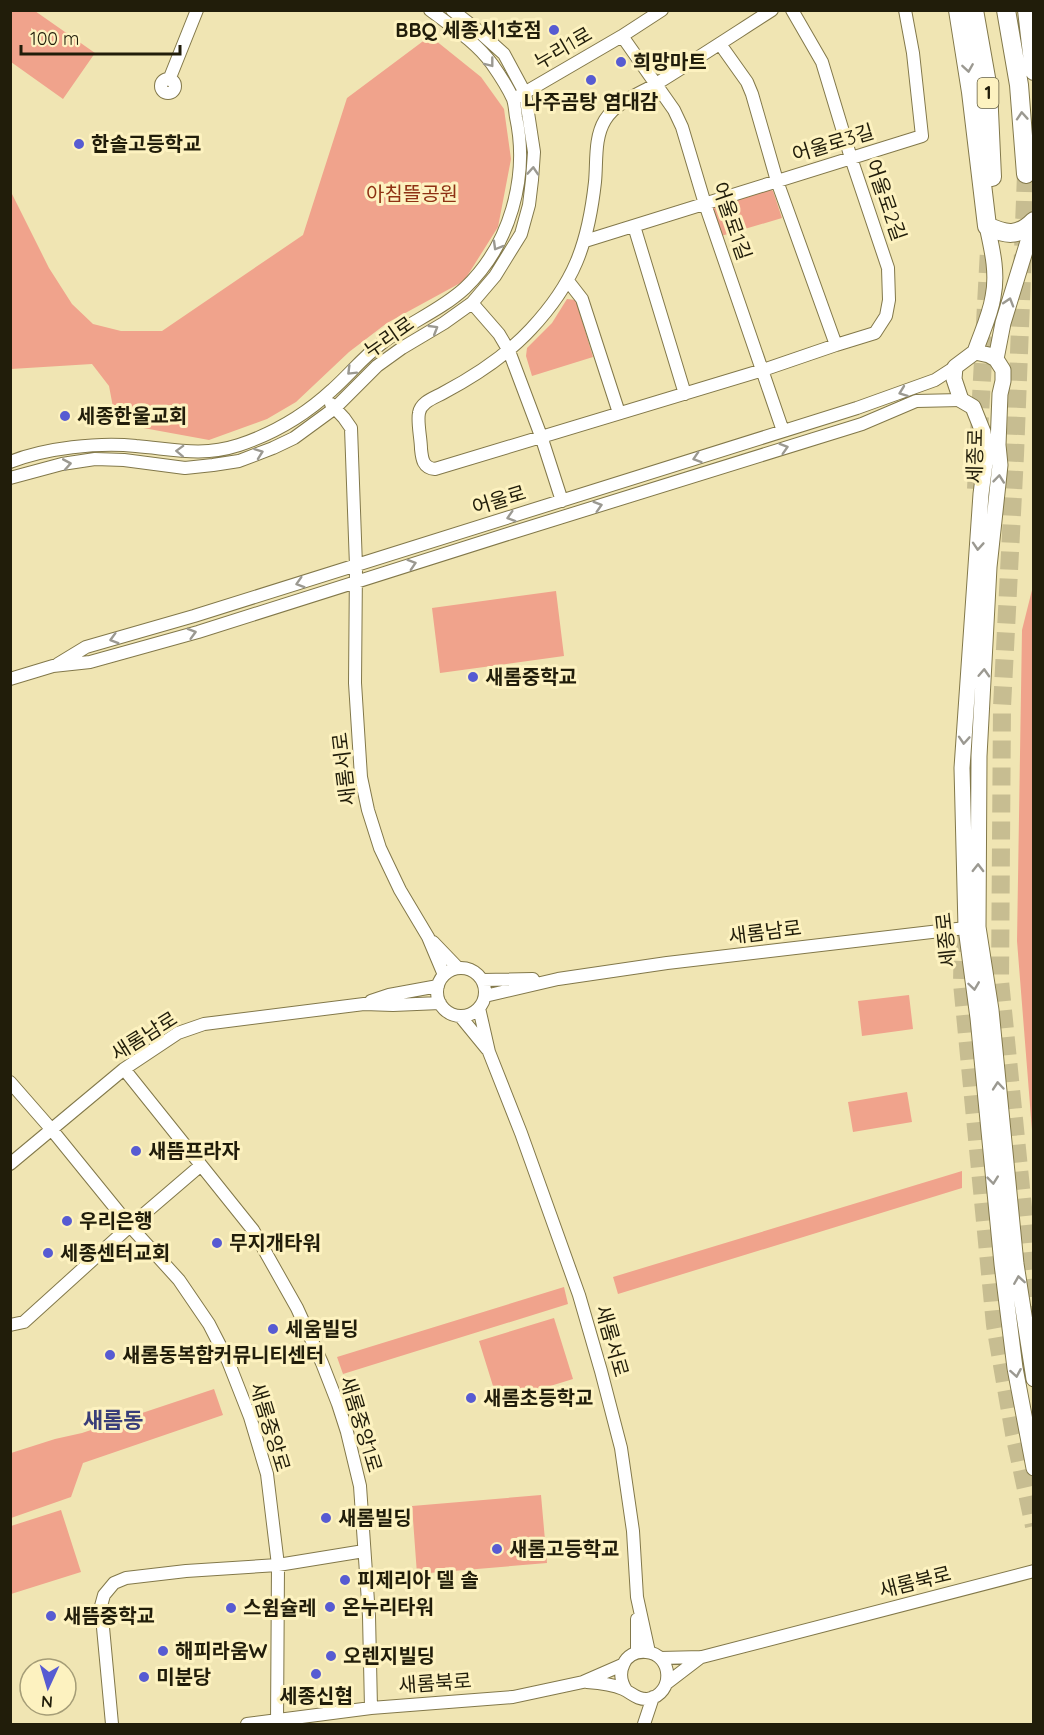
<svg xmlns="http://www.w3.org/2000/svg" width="1044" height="1735" font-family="Quicksand,'Noto Sans KR',sans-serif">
	<rect width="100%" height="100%" fill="#f0e5b3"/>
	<path fill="#f0a38c" d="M11 10 35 11 95 53 63 99 11 62Z
		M430 36 481 77 504 109 511 159 498 227 464 281 387 323 349 352 296 402 267 419 209 440 116 423 109 386 92 364 11 369 10 190 49 268 72 304 93 324 121 331H162L303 235 347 98Z
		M766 187 773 191 782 218 721 236 712 210 714 204Z
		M567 299 576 300 593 357 532 376 526 356 527 348 552 323Z
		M1033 586V1143L1017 941 1022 630Z
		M556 591 564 656 440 673 432 608Z
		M909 995 913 1029 862 1036 858 1001Z
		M907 1092 912 1122 853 1132 848 1102Z
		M962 1171V1188L618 1294 613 1277Z
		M564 1287 568 1304 343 1374 337 1357Z
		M554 1318 573 1379 498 1402 479 1341Z
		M214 1389 223 1415 83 1463 71 1497 11 1518V1453L55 1439 82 1433Z
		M541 1495 547 1563 417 1574 412 1506Z
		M61 1510 81 1572 11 1594V1526Z"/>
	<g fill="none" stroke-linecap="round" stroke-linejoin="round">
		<path stroke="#c7bd91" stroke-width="18" stroke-dasharray="18 9" stroke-linecap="butt" d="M1026 174 1015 455 1002 707 1000 981 1034 1316
			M976 489 989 250
			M963 934 962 983 995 1325 1014 1434 1034 1526"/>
		<g stroke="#82784a" stroke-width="14">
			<path id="minor" d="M772 10C733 35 695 60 656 84 639 94 616 102 605 120 594 138 597 162 595 182 588 245 574 283 531 329 506 356 475 376 443 393 434 398 421 402 419 413 417 422 421 439 421 449 422 459 423 468 435 469L763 370 836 345 875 333 886 316 889 300 888 268 851 158 822 62 792 10
				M622 36 674 110 682 127 705 204 783 431
				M720 44 747 82 752 94 777 181 836 345
				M161 86a7 7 0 1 1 14 0a7 7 0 1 1-14 0Z
				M169 80 197 10
				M519 96 622 36 662 10
				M634 226 685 394
				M585 241 922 136 913 53 905 10
				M568 281 582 299 619 413
				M472 303 499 334 509 351 541 436 562 501
				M331 404 344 418 351 428 356 566 355 683 361 777 368 810 380 848 400 890 428 937 444 975
				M10 462C45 448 99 442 136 446 173 449 202 457 239 445 275 433 305 415 332 390 349 375 363 357 382 343 408 323 440 311 465 288 510 245 529 177 516 117 515 111 515 105 513 99 508 88 499 74 492 64 476 42 451 26 430 10
				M10 478 62 464 95 459 124 460 185 468 213 465 239 461 273 448 294 438 335 408 377 366 402 348 444 323 472 303 495 276 521 234 529 205 532 180 534 152 525 93 504 54 475 28 452 10
				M58 664 86 647 194 616 857 408 935 380 955 367
				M10 679 53 666 90 662 198 632 511 533 862 424 916 401 961 400
				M433 942 458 968
				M437 992a24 24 0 1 1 48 0a24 24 0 1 1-48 0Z
				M482 980 533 979
				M485 996 558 979 667 963 974 927
				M371 1001 389 995 438 986
				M479 1008 489 1052 521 1133 579 1295 601 1371 621 1448 633 1531 637 1597 649 1652
				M460 1016 487 1049
				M124 1069 253 1230 297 1308 322 1363 338 1404 347 1432 360 1486 369 1616 371 1708
				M10 1082 52 1130 130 1226 179 1280 209 1324 228 1361 250 1417 267 1474 278 1565 277 1724
				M10 1164 124 1069 178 1033 204 1024 364 1004 393 1005 440 1003
				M10 1325 24 1322 130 1226 200 1166
				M637 1652V1619
				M660 1658 702 1657 1034 1571
				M587 1682C600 1683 612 1684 623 1689 632 1693 637 1700 648 1699 675 1694 673 1654 646 1652 624 1650 615 1673 626 1690
				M667 1683 701 1657
				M112 1724 101 1606 104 1595 114 1583 126 1578 186 1571 278 1565 364 1551
				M247 1724 371 1708 513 1697 583 1682 622 1665
				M644 1724 653 1697"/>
		</g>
		<g stroke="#82784a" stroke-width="17">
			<path id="major" d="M975 352C981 334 990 316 993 297 998 273 992 249 987 226
				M996 359 1003 323 1034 222
				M1034 1379 1016 1264 991 1010 978 927 979 756 989 567 1000 465 998 445 1000 394 1003 381V370L996 359 989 355 975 352 955 367 954 379 961 400 973 407 983 432 985 446V463L981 494 962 768 966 928 978 1018 1002 1264 1015 1368 1034 1468"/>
		</g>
		<g stroke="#82784a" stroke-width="20">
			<path id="highway" d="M958 10 971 92 987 226C1006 235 1018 237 1034 221
				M974 10 988 89 992 177
				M1006 10 1019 85 1026 174
				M1027 10 1034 71"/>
		</g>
		<use href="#minor" stroke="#fff" stroke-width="12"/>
		<use href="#major" stroke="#fff" stroke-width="15"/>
		<use href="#highway" stroke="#fff" stroke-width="18"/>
	</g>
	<defs><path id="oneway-chevron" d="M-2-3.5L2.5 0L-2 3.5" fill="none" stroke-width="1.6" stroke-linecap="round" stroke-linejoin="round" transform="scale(1.5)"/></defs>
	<g stroke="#9b9991">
		<use href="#oneway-chevron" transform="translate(490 63) rotate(52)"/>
		<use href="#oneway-chevron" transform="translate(968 68) rotate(81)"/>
		<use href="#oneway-chevron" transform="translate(1022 116) rotate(-94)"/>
		<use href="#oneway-chevron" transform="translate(533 171) rotate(-86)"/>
		<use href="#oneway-chevron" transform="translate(497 246) rotate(120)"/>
		<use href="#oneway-chevron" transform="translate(1009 302) rotate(-73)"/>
		<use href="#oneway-chevron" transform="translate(434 329) rotate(-31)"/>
		<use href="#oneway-chevron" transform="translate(351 371) rotate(135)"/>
		<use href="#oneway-chevron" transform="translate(903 392) rotate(160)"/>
		<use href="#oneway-chevron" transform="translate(784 448) rotate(-17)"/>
		<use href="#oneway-chevron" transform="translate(180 451) rotate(-178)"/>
		<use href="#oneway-chevron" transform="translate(259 453) rotate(-20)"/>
		<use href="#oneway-chevron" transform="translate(697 458) rotate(162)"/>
		<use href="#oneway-chevron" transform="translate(67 464) rotate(-10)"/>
		<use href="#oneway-chevron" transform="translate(999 479) rotate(-84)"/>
		<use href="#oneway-chevron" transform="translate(598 506) rotate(-17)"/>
		<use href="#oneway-chevron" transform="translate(511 517) rotate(163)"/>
		<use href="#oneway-chevron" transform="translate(978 546) rotate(94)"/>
		<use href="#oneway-chevron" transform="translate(412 564) rotate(-18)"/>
		<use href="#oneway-chevron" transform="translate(300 583) rotate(163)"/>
		<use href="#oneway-chevron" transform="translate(192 633) rotate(-16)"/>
		<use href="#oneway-chevron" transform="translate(114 639) rotate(164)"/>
		<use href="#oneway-chevron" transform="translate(984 673) rotate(-87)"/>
		<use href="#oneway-chevron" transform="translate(964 740) rotate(94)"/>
		<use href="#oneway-chevron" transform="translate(978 868) rotate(-89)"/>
		<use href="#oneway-chevron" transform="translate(974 986) rotate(82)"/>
		<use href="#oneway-chevron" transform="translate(998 1086) rotate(-95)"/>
		<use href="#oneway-chevron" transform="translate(993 1180) rotate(84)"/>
		<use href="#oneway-chevron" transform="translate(1019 1280) rotate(-99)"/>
		<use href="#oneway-chevron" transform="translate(1016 1373) rotate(80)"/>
	</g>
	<g fill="#575bd2" stroke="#fdf2c0" stroke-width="2">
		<circle cx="554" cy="30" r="6"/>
		<circle cx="621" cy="62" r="6"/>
		<circle cx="591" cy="80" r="6"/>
		<circle cx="79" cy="144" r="6"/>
		<circle cx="65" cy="416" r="6"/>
		<circle cx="473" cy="677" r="6"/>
		<circle cx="136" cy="1151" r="6"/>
		<circle cx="67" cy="1221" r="6"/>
		<circle cx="217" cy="1243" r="6"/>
		<circle cx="48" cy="1253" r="6"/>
		<circle cx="273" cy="1329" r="6"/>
		<circle cx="110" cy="1355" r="6"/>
		<circle cx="471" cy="1398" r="6"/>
		<circle cx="326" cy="1518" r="6"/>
		<circle cx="497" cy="1549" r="6"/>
		<circle cx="345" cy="1580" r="6"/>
		<circle cx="330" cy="1607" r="6"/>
		<circle cx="231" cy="1608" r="6"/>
		<circle cx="51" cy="1616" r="6"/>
		<circle cx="163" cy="1651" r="6"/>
		<circle cx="331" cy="1656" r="6"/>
		<circle cx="316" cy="1674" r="6"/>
		<circle cx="144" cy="1677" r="6"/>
	</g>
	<g text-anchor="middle" stroke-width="6" stroke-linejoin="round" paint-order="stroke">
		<rect fill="#fdf2c0" stroke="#635d41" stroke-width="1.5" x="977.5" y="78" width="21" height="30" rx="4.5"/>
		<g font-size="18" font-weight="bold" fill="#211d0a">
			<text x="988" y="99">1</text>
		</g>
		<g font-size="20" font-weight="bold" fill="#211d0a" stroke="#fdf2c0" text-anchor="start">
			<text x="542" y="37" text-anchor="end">BBQ 세종시1호점</text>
			<text x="633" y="69">희망마트</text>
			<text x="591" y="109" text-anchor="middle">나주곰탕 염대감</text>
			<text x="91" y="151">한솔고등학교</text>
			<text x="77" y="423">세종한울교회</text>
			<text x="485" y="684">새롬중학교</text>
			<text x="148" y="1158">새뜸프라자</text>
			<text x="79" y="1228">우리은행</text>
			<text x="229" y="1250">무지개타워</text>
			<text x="60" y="1260">세종센터교회</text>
			<text x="285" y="1336">세움빌딩</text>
			<text x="122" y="1362">새롬동복합커뮤니티센터</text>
			<text x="483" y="1405">새롬초등학교</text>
			<text x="338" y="1525">새롬빌딩</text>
			<text x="509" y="1556">새롬고등학교</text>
			<text x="357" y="1587">피제리아 델 솔</text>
			<text x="342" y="1614">온누리타워</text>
			<text x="243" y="1615">스윔슐레</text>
			<text x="63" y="1623">새뜸중학교</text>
			<text x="175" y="1658">해피라움W</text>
			<text x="343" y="1663">오렌지빌딩</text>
			<text x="156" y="1684">미분당</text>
			<text x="316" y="1703" text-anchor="middle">세종신협</text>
		</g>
		<g font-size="20" fill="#211d0a" stroke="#fdf2c0">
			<text transform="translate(563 48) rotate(-30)" y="7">누리1로</text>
			<text transform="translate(833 143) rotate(-17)" y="7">어울로3길</text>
			<text transform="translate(886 200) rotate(71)" y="7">어울로2길</text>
			<text transform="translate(732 221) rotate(71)" y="7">어울로1길</text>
			<text transform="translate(389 337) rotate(-35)" y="7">누리로</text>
			<text transform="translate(975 456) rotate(-89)" y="7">세종로</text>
			<text transform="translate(499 500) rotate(-17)" y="7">어울로</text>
			<text transform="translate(344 769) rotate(-97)" y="7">새롬서로</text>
			<text transform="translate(765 932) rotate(-7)" y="7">새롬남로</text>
			<text transform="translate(946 940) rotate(-96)" y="7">세종로</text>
			<text transform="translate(144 1036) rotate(-32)" y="7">새롬남로</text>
			<text transform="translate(612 1341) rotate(74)" y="7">새롬서로</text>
			<text transform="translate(361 1424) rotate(73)" y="7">새롬중앙1로</text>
			<text transform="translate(270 1427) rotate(73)" y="7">새롬중앙로</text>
			<text transform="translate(915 1582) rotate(-14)" y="7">새롬북로</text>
			<text transform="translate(435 1683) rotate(-4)" y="7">새롬북로</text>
		</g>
		<g font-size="20" fill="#8e3113" stroke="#fdf2c0">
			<text x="412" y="201">아침뜰공원</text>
		</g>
		<g font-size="22" font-weight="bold" fill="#383d79" stroke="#fdf2c0">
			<text x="113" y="1428">새롬동</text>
		</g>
	</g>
	<rect width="1044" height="1735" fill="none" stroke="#211d0a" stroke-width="24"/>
	<g transform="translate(48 1687) rotate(184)"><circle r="28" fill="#fdf2c0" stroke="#a59d77" stroke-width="1.5"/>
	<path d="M0-4.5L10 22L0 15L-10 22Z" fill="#575bd2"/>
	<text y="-9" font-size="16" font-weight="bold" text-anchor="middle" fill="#211d0a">N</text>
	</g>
	<path d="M21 45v9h159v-9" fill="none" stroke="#211d0a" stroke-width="3"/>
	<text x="30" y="45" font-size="18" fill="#211d0a" stroke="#fdf2c0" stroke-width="4.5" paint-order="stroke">100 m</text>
</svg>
